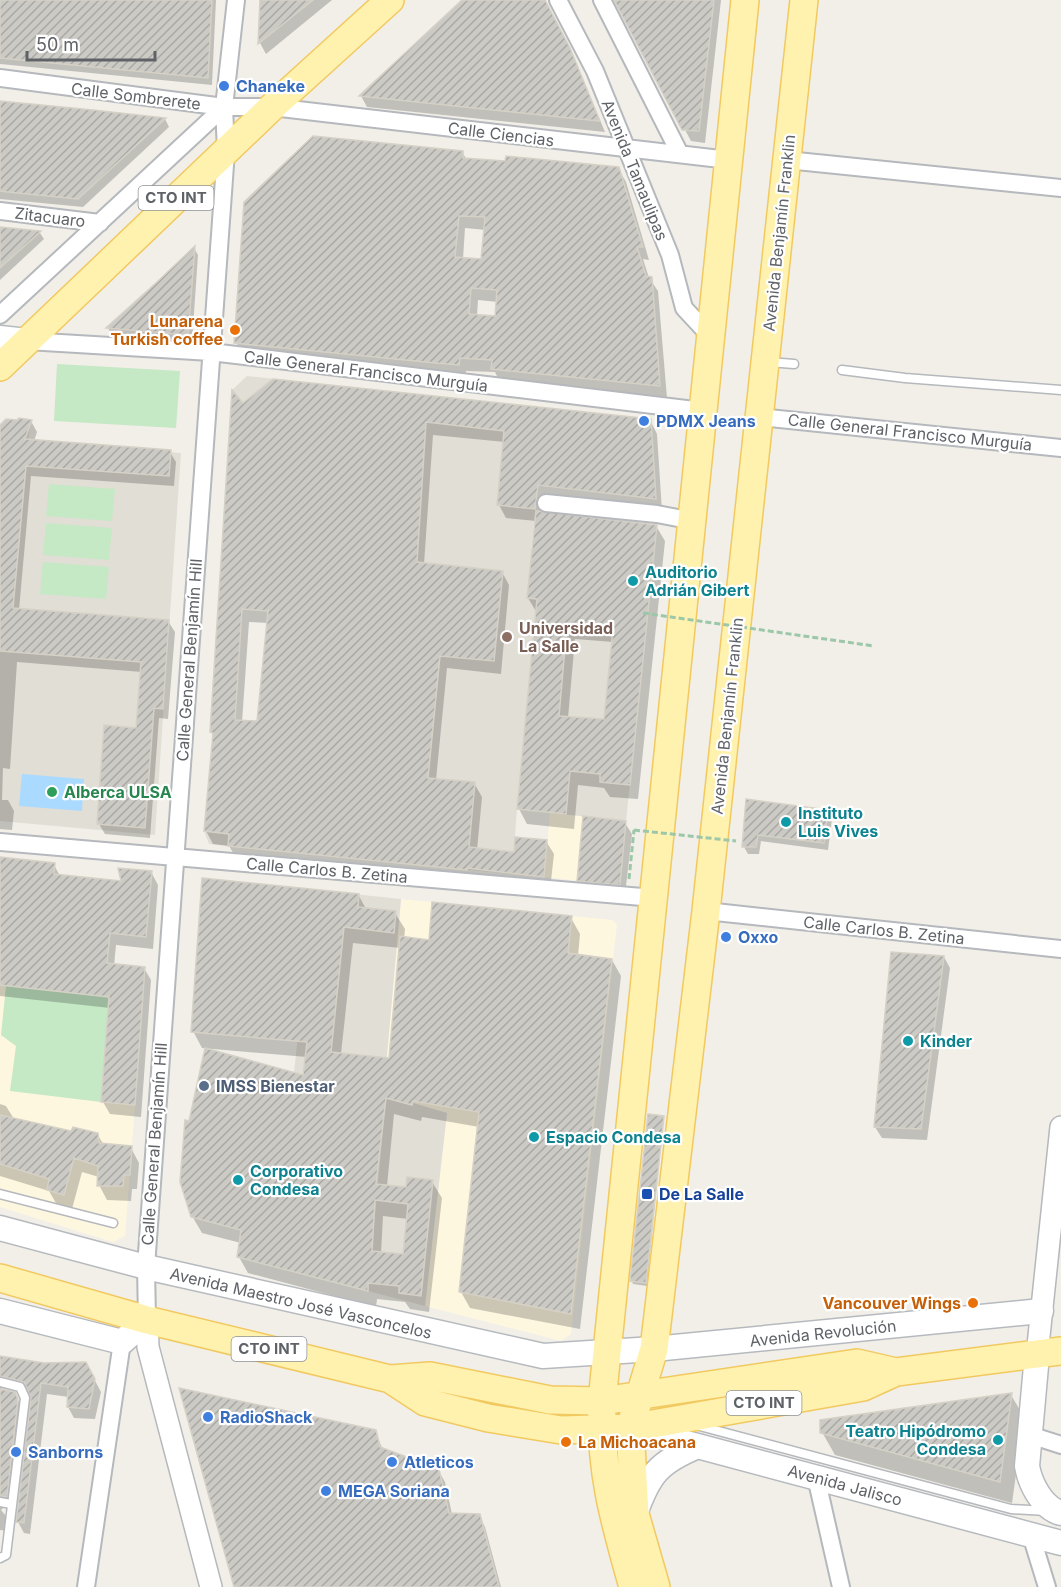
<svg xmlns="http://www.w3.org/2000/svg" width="1061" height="1587" font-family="Inter,sans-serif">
	<defs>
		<pattern id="building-hatch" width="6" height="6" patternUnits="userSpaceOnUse" patternTransform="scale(1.5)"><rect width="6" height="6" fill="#cccac5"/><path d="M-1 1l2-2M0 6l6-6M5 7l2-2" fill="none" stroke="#a9a8a4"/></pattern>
	</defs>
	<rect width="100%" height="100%" fill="#f1efe8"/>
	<path fill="#fef7e0" d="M550 813 626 821 620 885 544 877Z
		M401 899 432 902 430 935 568 951 572 916 612 920 617 924 571 1334 561 1341 425 1306 447 1113 413 1103 385 1078Z
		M0 985 109 997 101 1102 135 1105 125 1236 113 1242 0 1207Z"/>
	<path fill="#e1ded6" d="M247 376 546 408 531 549 653 562 626 821 517 809 512 874 209 844 204 831 213 733 341 747 259 558 221 556 232 390Z
		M19 418 27 419 31 423 28 440 181 453 155 835 0 821V425L6 419 17 420Z
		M314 890 401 899 385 1077 415 1085 413 1103 447 1113 425 1306 368 1291 386 1097 294 1072Z"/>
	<path fill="#c5e8c5" d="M57 364 180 371 176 428 54 421Z
		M49 484 115 489 112 521 46 516Z
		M46 523 112 528 109 560 43 555Z
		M43 562 109 567 106 599 40 594Z
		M6 986 109 997 101 1102 10 1091 16 1046 1 1035Z"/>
	<path fill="#aadaff" d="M22 774 84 779 82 811 19 806Z"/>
	<path fill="#0003" fill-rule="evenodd" d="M0 0H216L212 85 0 64Z
		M262 0H332L266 54 260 43Z
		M465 0H543L567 42 605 132 367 107 361 96Z
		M616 0H721L705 143 691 141Z
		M0 102 165 119 169 127 83 207 0 199Z
		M462 152 467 160 618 168 626 182 649 260 643 259 649 278 658 291 667 398 500 382 495 372 466 371V377L244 356 236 342ZM465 228 486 230 483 261 463 259ZM478 300 498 302 496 317 477 316Z
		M0 229 40 233 44 239 0 280Z
		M194 248 198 255 192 342 112 335 108 328Z
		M243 405 650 420 657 434 662 511 545 498 543 513 656 526 665 541 638 799 610 797 604 788 578 785 574 829 527 824 519 809 537 613 528 598 536 521 506 518 499 505 505 442 433 435 424 564 502 572 509 585 501 674 447 668 436 780 474 783 482 797 477 850 515 853 546 841 554 854 550 890 237 859 229 846 213 844 206 831 214 738 211 732ZM249 622 269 623 259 723 242 722ZM575 639 613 642 605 721 568 718Z
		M31 421 37 432 34 441 170 452 176 462 174 486 31 476 19 610 168 621 175 632 168 719 159 718 150 838 105 834 99 824 138 730 142 672 17 662 10 769 3 768 2 800H8L14 811 12 830 0 829V427Z
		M748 801 827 811 832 818 828 850 761 841 759 854H748L744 847Z
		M625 823 632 834 625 895 585 892 579 881Z
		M0 859 54 865 60 876 123 883 151 872 158 885 153 949 116 945 114 966 144 968 151 980 141 1117 110 1114 103 1102 110 1008 0 996Z
		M359 896 366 909 395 913 405 929 404 939 430 942 571 918 580 934 578 956 612 960 621 976 580 1329 470 1308 461 1292 479 1127 422 1117 421 1121 394 1114 387 1186 407 1188 432 1182 442 1198 429 1312 410 1309 405 1302 377 1299 376 1307 248 1273 239 1257 241 1243 202 1233 192 1216 305 1077 307 1057 202 1048 193 1031ZM353 943 400 948 390 1060 341 1054ZM383 1216 408 1219 404 1256 381 1253Z
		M944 957 950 968 927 1140 882 1138 875 1127Z
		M0 1104 6 1106 14 1119 72 1133 97 1134 104 1145 131 1148 139 1163 137 1189H132L131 1201 107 1200 99 1185V1177L82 1172 72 1209 57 1205 49 1191 0 1176Z
		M663 1117 647 1286 633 1284 632 1281Z
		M0 1357 92 1375 101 1392 95 1419 74 1418 68 1407 69 1397 47 1394 30 1534 24 1533 18 1522 33 1398 30 1392 9 1386 0 1389 14 1394 21 1405 12 1507H4L1 1510 11 1522 9 1531 0 1530Z
		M1011 1395 1024 1417 1012 1503 835 1455 822 1432Z
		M375 1431 383 1450 438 1470 445 1482 452 1514 479 1515 485 1527 501 1587H235Z"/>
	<path fill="url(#building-hatch)" stroke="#d6d1c6" stroke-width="1.5" fill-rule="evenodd" d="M0 0H212L208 78 0 58Z
		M260 0H313L258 44Z
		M462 0H545L570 48 600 121 359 96Z
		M614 0H714L699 131 682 130Z
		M0 101 93 110 166 118 78 199 8 192 0 191Z
		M313 136 463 151V158L505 161 506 156 619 167 643 247H637L646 276 652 277 660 386 491 369 492 360 460 358 459 365 436 363 234 343 244 202ZM459 216 485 217 481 259 455 257ZM471 288 497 290 495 316 469 314Z
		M0 227 41 231 0 268Z
		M195 246 188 335 106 328 157 282Z
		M273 379 651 419 656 499 538 485 535 509 497 505 504 431 426 422 417 562 503 571 494 661 440 656 428 778 475 782 469 847 514 852 515 837 547 840 544 877 467 868V870L228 846 229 834 204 831 213 733 210 732 232 390 243 403ZM242 609 268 611 257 721 235 720Z
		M19 418 32 420 25 439 171 450 169 476 26 466 13 608 169 620 163 709 154 708 145 828 97 824 104 725 136 728 141 662 0 651V425L6 419 17 420Z
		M536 511 657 525 630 785 600 782V774L570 771 566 814 517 809 537 599 527 598ZM567 625 613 629 604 719 559 716Z
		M746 799 828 810 824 843 758 835 756 847H742Z
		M583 816 626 821 620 885 577 881Z
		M0 857 55 863 54 874 121 881 118 868 152 871 146 937 110 933 107 963 145 967 135 1105 101 1102 109 997 0 985Z
		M202 878 359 894 358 907 396 911 394 933 344 927 331 1052 389 1058 400 936 429 940 432 902 572 916 568 953 612 959 571 1314 459 1292 479 1112 413 1101 412 1105 386 1098 376 1184 406 1187 407 1177 433 1180 421 1296 399 1293V1286L368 1283V1291L237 1257 241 1230 191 1217 180 1182 185 1120 189 1121 205 1048 303 1075 307 1042 191 1032ZM375 1200 408 1204 403 1254 372 1251Z
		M891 952 944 956 921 1129 874 1127Z
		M648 1114 664 1116 646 1283 630 1281Z
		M0 1115 71 1131 73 1127 98 1133 99 1143 132 1146 130 1175H124L123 1186H97L98 1166 74 1158 64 1195 47 1190 49 1179 0 1164Z
		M0 1356 44 1363 86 1362 95 1379 89 1409 67 1407 68 1387 41 1383 24 1523 16 1522 31 1398 24 1382 0 1376Z
		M179 1388 376 1430 380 1447 439 1469 449 1513 480 1514 499 1587H234Z
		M0 1389 15 1392 18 1399 7 1497 0 1496Z
		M1012 1393 1000 1482 820 1433V1420Z"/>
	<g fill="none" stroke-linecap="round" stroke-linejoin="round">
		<g stroke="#b5b8bc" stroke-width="11">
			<path id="service" d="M769 362 794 364
				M842 370 905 378 1061 390
				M0 1194 113 1223
				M0 1382 20 1387 25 1398 6 1555 0 1558
				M696 1425 1011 1509 1047 1511
				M0 1502 11 1504"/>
		</g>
		<g stroke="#b5b8bc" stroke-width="20">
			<path id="minor" d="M558 0 595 71 670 255 684 308 711 337
				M602 0 680 154
				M0 78 224 107H272L729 160
				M787 160 1061 188
				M0 211 100 223
				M0 315 224 107
				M27 341 211 352 703 411
				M759 417 1061 448
				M546 503 657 514 693 521
				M0 842 654 898
				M706 911 1061 949
				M147 1320 146 1267 226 151 224 107 236 0
				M1030 1435 1061 1445
				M816 1477 841 1587
				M1031 1535 1047 1587
				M86 1587 122 1342"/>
		</g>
		<g stroke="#b5b8bc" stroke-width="24">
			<path id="tertiary" d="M147 1320 148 1347 211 1587
				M1037 1355 1061 1127"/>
		</g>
		<g stroke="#b6babf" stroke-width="27">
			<path id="secondary" d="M0 338 27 341
				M0 1228 146 1267 543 1356 654 1349 1041 1311
				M0 1311 122 1342 147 1320
				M1037 1355 1027 1466C1030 1483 1042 1508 1061 1513
				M630 1428 1061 1543
				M635 1514C649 1474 659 1462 698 1446"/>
		</g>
		<g stroke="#f2c960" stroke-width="30">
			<path id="primary" d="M0 367 272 107 390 0
				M0 1278 147 1320 390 1379 430 1376 550 1400 602 1401 857 1363 896 1372
				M390 1379 425 1402 488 1418 561 1430 630 1428 863 1387 896 1372 1061 1351
				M633 1587C614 1520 600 1472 602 1401L745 0
				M656 1587 635 1514 630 1428 654 1349 706 911 804 0"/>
		</g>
		<path stroke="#9cc7a9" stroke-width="3" stroke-dasharray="6 3" stroke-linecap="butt" d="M629 879 634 830"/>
		<use href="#service" stroke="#fff" stroke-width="8"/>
		<use href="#minor" stroke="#fff" stroke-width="16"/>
		<use href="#tertiary" stroke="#fff" stroke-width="21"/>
		<use href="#secondary" stroke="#fff" stroke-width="24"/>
		<use href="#primary" stroke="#fff2af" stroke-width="27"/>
		<path stroke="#9cc7a9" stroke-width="3" stroke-dasharray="6 3" stroke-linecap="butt" d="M643 613 874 646
			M634 830 736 841"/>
	</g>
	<g fill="#3f7fe0" stroke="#fff" stroke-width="2">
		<circle cx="224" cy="86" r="6"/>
		<circle cx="644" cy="421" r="6"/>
		<circle cx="726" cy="937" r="6"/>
		<circle cx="208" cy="1417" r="6"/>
		<circle cx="16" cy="1452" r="6"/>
		<circle cx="392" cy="1462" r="6"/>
		<circle cx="326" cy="1491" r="6"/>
	</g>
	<g fill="#e8710a" stroke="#fff" stroke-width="2">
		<circle cx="235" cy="330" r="6"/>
		<circle cx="973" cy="1303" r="6"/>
		<circle cx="566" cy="1442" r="6"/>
	</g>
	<g fill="#0f9aa8" stroke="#fff" stroke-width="2">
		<circle cx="633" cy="581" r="6"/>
		<circle cx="786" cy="822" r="6"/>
		<circle cx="908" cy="1041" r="6"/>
		<circle cx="534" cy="1137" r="6"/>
		<circle cx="238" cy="1180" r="6"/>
		<circle cx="998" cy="1440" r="6"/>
	</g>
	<circle fill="#8d6e63" stroke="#fff" stroke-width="2" cx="507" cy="637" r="6"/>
	<circle fill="#2e9e5b" stroke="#fff" stroke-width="2" cx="52" cy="792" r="6"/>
	<circle fill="#5c6f8a" stroke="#fff" stroke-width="2" cx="204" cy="1086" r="6"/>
	<rect fill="#1a4fb4" stroke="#fff" stroke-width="2" x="641" y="1188" width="12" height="12" rx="3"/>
	<g text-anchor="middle" stroke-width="4.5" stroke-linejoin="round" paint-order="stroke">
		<g fill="#fff" stroke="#8f9295" stroke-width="1.5">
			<rect x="138.5" y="186" width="75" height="24" rx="4.5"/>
			<rect x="231.5" y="1337" width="75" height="24" rx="4.5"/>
			<rect x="726.5" y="1391" width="75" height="24" rx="4.5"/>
		</g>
		<g font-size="15" font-weight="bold" fill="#5f6368">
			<text x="176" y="203">CTO INT</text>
			<text x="269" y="1354">CTO INT</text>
			<text x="764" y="1408">CTO INT</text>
		</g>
		<g font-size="16" font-weight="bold" fill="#366cbe" stroke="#fff" text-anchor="start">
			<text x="236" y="92">Chaneke</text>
			<text x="656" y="427">PDMX Jeans</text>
			<text x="738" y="943">Oxxo</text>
			<text x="220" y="1423">RadioShack</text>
			<text x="28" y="1458">Sanborns</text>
			<text x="404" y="1468">Atleticos</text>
			<text x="338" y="1497">MEGA Soriana</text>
		</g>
		<g font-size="16" fill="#5f6368" stroke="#fff">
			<text transform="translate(136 96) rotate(7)" y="6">Calle Sombrerete</text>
			<text transform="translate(501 134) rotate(7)" y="6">Calle Ciencias</text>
			<text transform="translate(635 170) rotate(68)" y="6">Avenida Tamaulipas</text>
			<text transform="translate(50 217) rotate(7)" y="6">Zitacuaro</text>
			<text transform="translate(779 233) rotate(-84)" y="6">Avenida Benjamín Franklin</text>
			<text transform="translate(366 371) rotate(7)" y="6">Calle General Francisco Murguía</text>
			<text transform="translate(910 432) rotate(6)" y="6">Calle General Francisco Murguía</text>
			<text transform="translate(189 660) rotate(-86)" y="6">Calle General Benjamín Hill</text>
			<text transform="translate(727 716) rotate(-84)" y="6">Avenida Benjamín Franklin</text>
			<text transform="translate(327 870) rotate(5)" y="6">Calle Carlos B. Zetina</text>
			<text transform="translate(884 930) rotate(6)" y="6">Calle Carlos B. Zetina</text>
			<text transform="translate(154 1144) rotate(-86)" y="6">Calle General Benjamín Hill</text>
			<text transform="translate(301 1303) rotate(13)" y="6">Avenida Maestro José Vasconcelos</text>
			<text transform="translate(823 1333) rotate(-6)" y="6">Avenida Revolución</text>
			<text transform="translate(845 1485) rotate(15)" y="6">Avenida Jalisco</text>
		</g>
		<g font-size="16" font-weight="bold" fill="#c56008" stroke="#fff" text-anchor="end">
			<text x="223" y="327">Lunarena<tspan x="223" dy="18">Turkish coffee</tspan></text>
			<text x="961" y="1309">Vancouver Wings</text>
			<text x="578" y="1448" text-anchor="start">La Michoacana</text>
		</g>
		<g font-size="16" font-weight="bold" fill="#0d838f" stroke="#fff" text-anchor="start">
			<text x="645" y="578">Auditorio<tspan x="645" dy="18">Adrián Gibert</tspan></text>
			<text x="798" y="819">Instituto<tspan x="798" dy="18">Luis Vives</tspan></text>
			<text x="920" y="1047">Kinder</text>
			<text x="546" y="1143">Espacio Condesa</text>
			<text x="250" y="1177">Corporativo<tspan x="250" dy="18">Condesa</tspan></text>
			<text x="986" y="1437" text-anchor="end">Teatro Hipódromo<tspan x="986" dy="18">Condesa</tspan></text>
		</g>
		<g font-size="16" font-weight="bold" fill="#785e54" stroke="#fff" text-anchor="start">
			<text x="519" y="634">Universidad<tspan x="519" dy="18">La Salle</tspan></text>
		</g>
		<g font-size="16" font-weight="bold" fill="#27864d" stroke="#fff" text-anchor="start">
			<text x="64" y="798">Alberca ULSA</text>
		</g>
		<g font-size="16" font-weight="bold" fill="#4e5e75" stroke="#fff" text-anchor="start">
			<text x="216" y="1092">IMSS Bienestar</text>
		</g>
		<g font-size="16" font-weight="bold" fill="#164399" stroke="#fff" text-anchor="start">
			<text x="659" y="1200">De La Salle</text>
		</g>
	</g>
	<path d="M27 51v9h128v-9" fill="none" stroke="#5f6368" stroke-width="3"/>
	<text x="36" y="51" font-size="18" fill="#5f6368" stroke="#ffffff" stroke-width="4.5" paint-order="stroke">50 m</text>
</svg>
